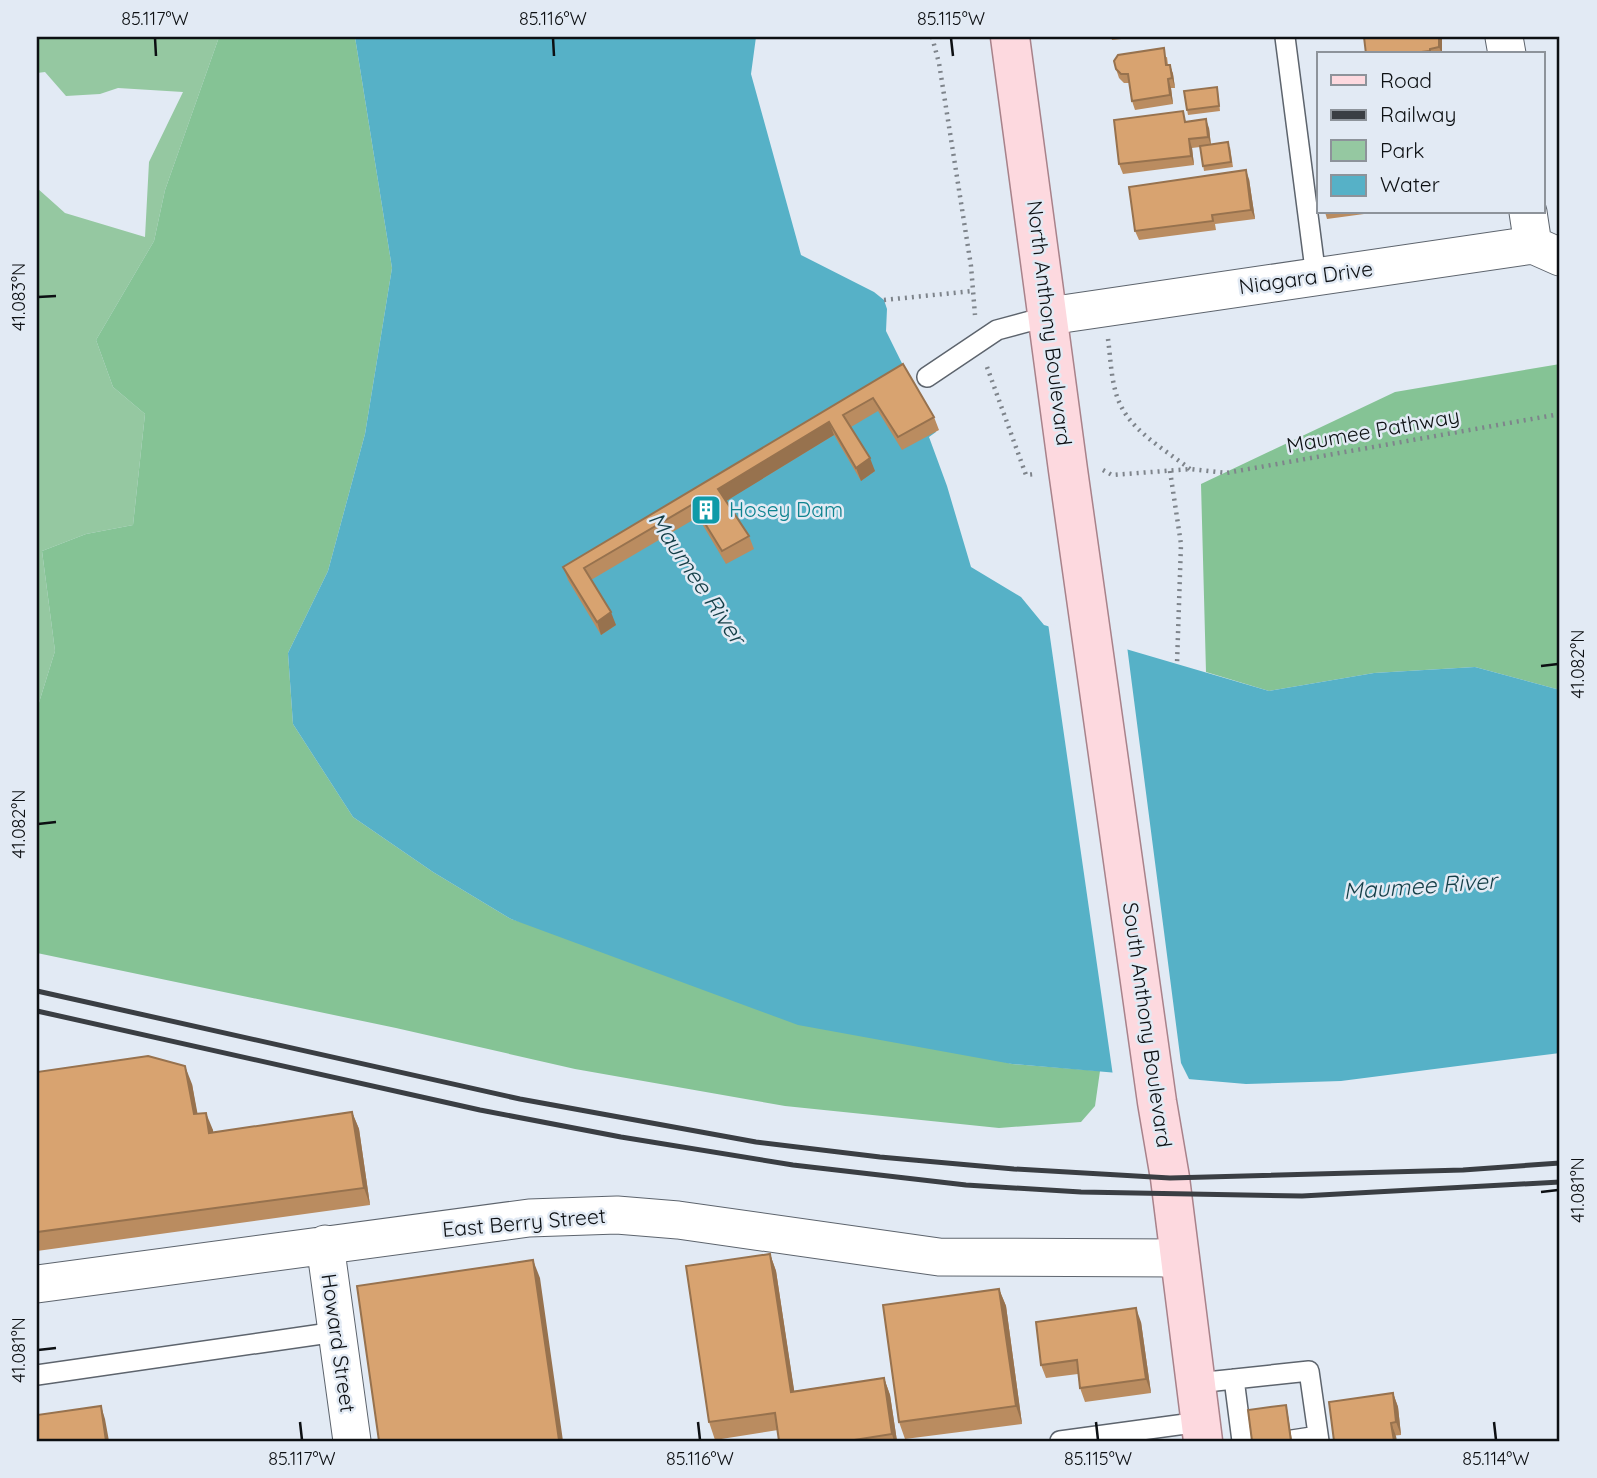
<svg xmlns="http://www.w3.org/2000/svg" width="1597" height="1478" font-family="Quicksand,sans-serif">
	<rect width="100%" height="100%" fill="#e2eaf4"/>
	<path fill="#95c8a1" d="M37 37H219L165 190 154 241 96 340 113 387 145 414 133 525 86 534 42 551 55 651 37 709V188L65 213 145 237 149 162 183 92 118 88 100 94 66 96 45 72 37 73Z"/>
	<path fill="#85c395" d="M219 37H355L392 268 365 434 328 571 288 653 293 724 353 817 433 872 511 919 1012 1064 1100 1071 1095 1106 1081 1122 999 1128 785 1106 575 1069 396 1028 37 953V709L55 651 42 551 86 534 133 525 145 414 113 387 96 340 154 241 165 190Z
		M1560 364V690L1475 667 1374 673 1269 691 1206 672 1201 484 1395 392Z"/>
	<path fill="#56b1c7" d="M355 37H756L751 74 801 255 874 292 884 300 887 309 886 331 936 432 929 437 947 486 971 567 1021 597 1044 625 1269 691 1374 673 1475 667 1560 690V1053L1341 1081 1246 1084 1012 1064 798 1025 511 919 433 872 353 817 293 724 288 653 328 571 365 434 392 268Z"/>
	<path fill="#e2eaf4" d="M1048 623 1127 646 1181 1063 1191 1083 1113 1076Z"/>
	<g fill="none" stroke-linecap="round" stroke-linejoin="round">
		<g stroke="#5d646d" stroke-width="22">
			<path id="service" d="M1285 37 1316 277
				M927 377 997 330 1049 316
				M37 1375 336 1332
				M1234 1379 1242 1441
				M1197 1383 1309 1371 1319 1441
				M1292 1440 1318 1436
				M1060 1441 1200 1422"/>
		</g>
		<g stroke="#5d646d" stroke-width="39">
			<path id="minor" d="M1504 37 1507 54
				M1528 212 1533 245
				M1049 316 1533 245 1560 257
				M325 1244 352 1441
				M37 1284 529 1218 617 1215 678 1220 939 1257 1180 1258"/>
		</g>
		<g stroke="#a8828a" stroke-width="41">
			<path id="primary" d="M1010 37 1068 470 1157 1102 1170 1178 1203 1441"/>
		</g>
		<path stroke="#7e848b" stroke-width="4.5" stroke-dasharray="2 5" stroke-linecap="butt" d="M932 37 939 63 971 266 975 315
			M884 300 973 291
			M1108 339C1111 361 1111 388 1122 408 1135 433 1168 452 1190 469
			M987 367 1026 475 1036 474
			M1103 470 1112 475 1191 469 1226 473 1560 414
			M1170 471 1181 544 1177 664"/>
		<use href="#service" stroke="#fff" stroke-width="19"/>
		<use href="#minor" stroke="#fff" stroke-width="37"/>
		<use href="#primary" stroke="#fdd9df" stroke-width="38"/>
		<path stroke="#3a3e43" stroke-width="5" d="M37 991 520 1099 756 1142 880 1157 1014 1169 1170 1178 1463 1170 1560 1163
			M37 1011 480 1110 621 1137 793 1165 966 1185 1081 1192 1302 1196 1560 1182"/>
	</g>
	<path fill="#ba8c60" d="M1101 37H1140L1112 40 1111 37 1102 39Z
		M1442 37V54H1366Z
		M1167 57 1168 65H1170L1173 74 1175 88H1171L1173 104 1135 110 1132 101 1129 83H1124L1119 78 1116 69Z
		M1218 92 1220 111 1188 115 1187 110Z
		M1187 122 1209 128 1211 145 1230 147 1233 167 1204 171 1200 147 1192 148 1194 165 1123 174 1119 164Z
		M1249 179 1255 219 1215 224 1216 230 1139 240 1135 231Z
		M1325 212H1364V214L1327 219Z
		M903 364 934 417 939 430 902 450 878 411 851 427 875 471 861 481 834 435 726 501 749 536 754 549 726 564 698 517 591 580 616 625 601 635 568 580 563 567Z
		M37 1072 192 1084 197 1114 213 1130V1133L352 1112 359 1129 370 1205 37 1251Z
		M770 1254 776 1271 794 1391 884 1378 890 1395 897 1441H779L778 1430 715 1440 709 1422Z
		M999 1289 1006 1306 1022 1424 905 1439 899 1422Z
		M1141 1322 1151 1393 1085 1402 1080 1388 1078 1374 1046 1378 1041 1365Z
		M1393 1393 1398 1407 1401 1435 1334 1441Z"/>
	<path fill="#97724e" d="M1439 37H1442V54L1439 47Z
		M1170 65 1173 74 1175 88 1172 78Z
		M1168 79 1171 88 1173 104 1170 95Z
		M1206 119 1209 128 1211 146 1208 137Z
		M1189 139 1192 148 1194 165 1191 156Z
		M1246 170 1249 179 1255 219 1251 210Z
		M829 422 834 435 723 503 718 489Z
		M870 458 875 471 861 481 856 468Z
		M611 612 616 625 601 635 597 622Z
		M185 1066 192 1084 201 1132 194 1114Z
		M352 1112 359 1129 370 1205 364 1188Z
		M206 1113 213 1130 215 1151 209 1133Z
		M770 1254 776 1271 797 1409 791 1392Z
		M533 1260 540 1278 563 1441H559V1440Z
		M999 1289 1006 1306 1022 1424 1016 1406Z
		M1136 1308 1141 1322 1151 1393 1146 1379Z
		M884 1378 890 1395 897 1441H894L892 1434Z
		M1393 1393 1398 1407 1401 1435 1396 1422Z
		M1286 1405 1287 1409 1292 1441H1291Z
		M101 1406 105 1419 109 1441H106Z
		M1391 1423 1396 1436 1397 1441H1394Z"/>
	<path fill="#d8a370" stroke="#97724e" stroke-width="2" d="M1364 37H1439V47L1430 49V51L1404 54H1366Z
		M1164 48 1166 65H1170L1172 78 1168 79 1170 95 1132 101 1128 74H1121L1116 69 1114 61 1118 55Z
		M1217 87 1219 106 1187 110 1184 91Z
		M1183 111 1185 122 1206 119 1208 137 1189 139 1191 156 1119 164 1114 120Z
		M1228 142 1231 162 1203 166 1200 146Z
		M1246 170 1251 210 1212 215 1213 221 1135 231 1129 187Z
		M903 364 934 417 898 437 873 398 843 415 870 458 856 468 829 422 718 489 749 536 722 551 693 504 584 568 611 612 597 622 563 567Z
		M148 1056 185 1066 194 1114 206 1113 209 1133 352 1112 364 1188 37 1232V1072Z
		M770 1254 791 1392 884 1378 892 1434 848 1441H779L775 1413 709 1422 686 1266Z
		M533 1260 559 1440 550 1441H379L357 1286Z
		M999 1289 1016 1406 899 1422 883 1305Z
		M1136 1308 1146 1379 1080 1388 1077 1360 1041 1365 1036 1322Z
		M1393 1393 1396 1422 1391 1423 1394 1441H1334L1329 1402Z
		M1286 1405 1291 1441H1252L1248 1410Z
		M101 1406 106 1441H37V1415Z"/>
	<path fill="none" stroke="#0d1013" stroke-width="2.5" d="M155 38 156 56M553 38 554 56M951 38 953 56M38 297 56 296M1541 666 1558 664M38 824 56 822M1541 1192 1558 1190M38 1350 56 1348M300 1422 302 1440M698 1422 700 1440M1096 1422 1098 1440M1494 1422 1496 1440"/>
	<defs>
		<g id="building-square" transform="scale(1.575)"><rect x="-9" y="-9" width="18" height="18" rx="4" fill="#0f9aa8" stroke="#e2eaf4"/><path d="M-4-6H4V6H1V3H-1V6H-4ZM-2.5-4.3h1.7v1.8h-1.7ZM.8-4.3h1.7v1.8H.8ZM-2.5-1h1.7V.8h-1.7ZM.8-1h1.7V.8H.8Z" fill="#fff"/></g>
	</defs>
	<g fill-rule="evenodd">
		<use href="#building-square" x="706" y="510"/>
	</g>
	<g text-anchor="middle" stroke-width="5" stroke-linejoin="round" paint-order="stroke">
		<g font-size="21" fill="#0d1013" stroke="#e2eaf4">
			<text transform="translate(1306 278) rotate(-8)" y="7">Niagara Drive</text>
			<text transform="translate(1049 323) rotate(83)" y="7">North Anthony Boulevard</text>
			<text transform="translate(1373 431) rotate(-10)" y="7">Maumee Pathway</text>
			<text transform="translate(1147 1025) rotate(82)" y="7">South Anthony Boulevard</text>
			<text transform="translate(524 1223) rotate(-5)" y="7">East Berry Street</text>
			<text transform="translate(338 1343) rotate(82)" y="7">Howard Street</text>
		</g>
		<g font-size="21" fill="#0d838f" stroke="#e2eaf4" text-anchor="start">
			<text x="729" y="517">Hosey Dam</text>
		</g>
		<g font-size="23" font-style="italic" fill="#133e47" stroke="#e2eaf4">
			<text transform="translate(697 578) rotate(56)" y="8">Maumee River</text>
			<text transform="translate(1420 886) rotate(-4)" y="8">Maumee River</text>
		</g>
	</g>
	<rect width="1597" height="1478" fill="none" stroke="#e2eaf4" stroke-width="77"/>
	<rect x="1317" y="52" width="228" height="161" fill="#e2eaf4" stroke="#8d939a" stroke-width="2"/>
	<rect x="1331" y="75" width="35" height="10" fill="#fdd9df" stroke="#8d939a" stroke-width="2"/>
	<text x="1380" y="88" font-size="21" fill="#0d1013">Road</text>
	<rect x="1331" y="110" width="35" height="10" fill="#3a3e43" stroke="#8d939a" stroke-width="2"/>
	<text x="1380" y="122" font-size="21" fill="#0d1013">Railway</text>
	<rect x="1331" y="140" width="35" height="21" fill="#95c8a1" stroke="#8d939a" stroke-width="2"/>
	<text x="1380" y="158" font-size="21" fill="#0d1013">Park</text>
	<rect x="1331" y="175" width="35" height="21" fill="#56b1c7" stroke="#8d939a" stroke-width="2"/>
	<text x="1380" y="192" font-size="21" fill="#0d1013">Water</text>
	<rect x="38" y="38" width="1520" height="1402" fill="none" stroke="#0d1013" stroke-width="2.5"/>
	<g font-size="18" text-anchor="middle" fill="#0d1013">
		<text x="155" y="25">85.117°W</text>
		<text x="553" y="25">85.116°W</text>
		<text x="951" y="25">85.115°W</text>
		<text transform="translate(19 297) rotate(-90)" y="6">41.083°N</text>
		<text transform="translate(1578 664) rotate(-90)" y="6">41.082°N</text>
		<text transform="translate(19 824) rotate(-90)" y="6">41.082°N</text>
		<text transform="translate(1578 1190) rotate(-90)" y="6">41.081°N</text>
		<text transform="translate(19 1350) rotate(-90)" y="6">41.081°N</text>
		<text x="302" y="1465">85.117°W</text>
		<text x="700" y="1465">85.116°W</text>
		<text x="1098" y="1465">85.115°W</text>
		<text x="1496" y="1465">85.114°W</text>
	</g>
</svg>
